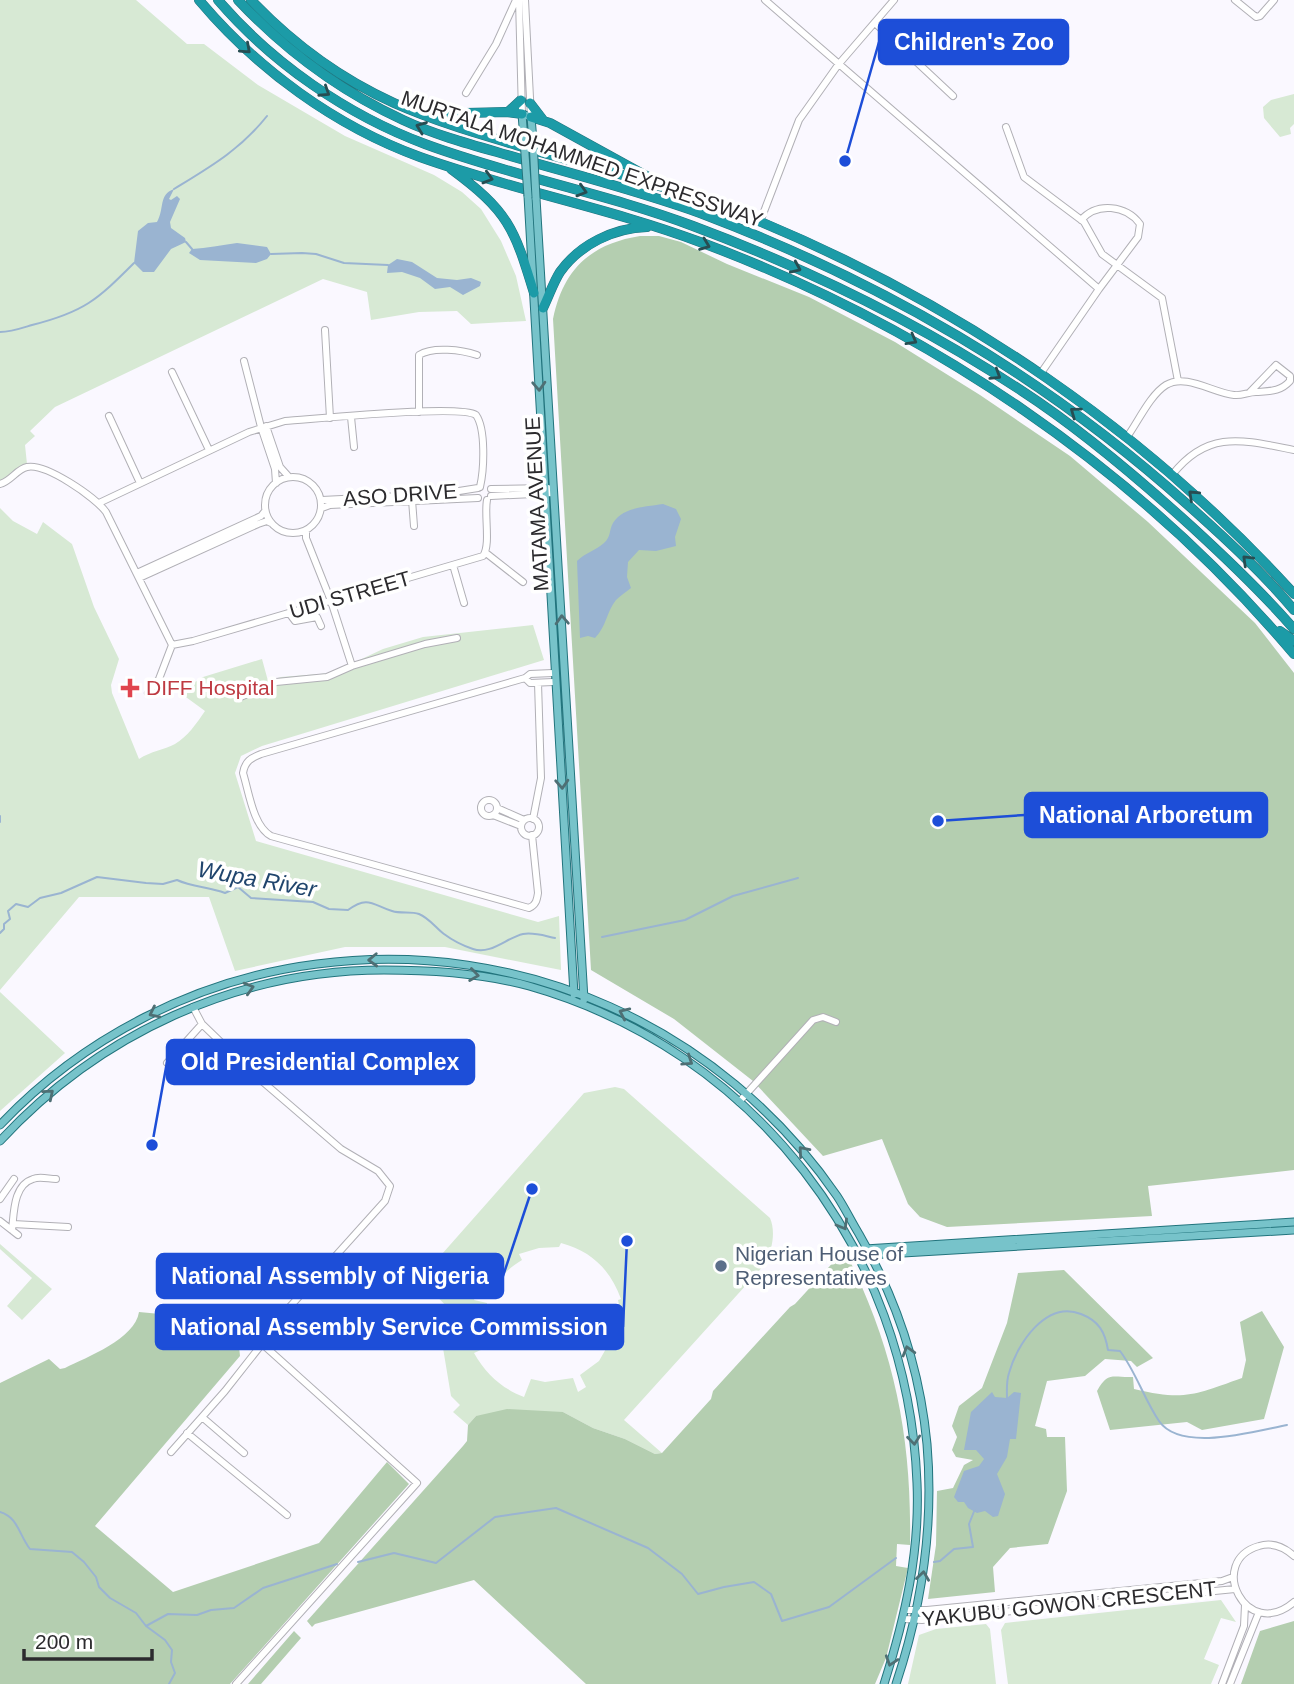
<svg xmlns="http://www.w3.org/2000/svg" width="1294" height="1684" font-family="Helvetica,sans-serif">
	<rect width="100%" height="100%" fill="#faf8ff"/>
	<path fill="#d7e9d4" fill-rule="evenodd" d="M0 0H136L187 44H204L258 85 345 136 434 175 462 192 481 209 501 241 516 276 526 321 471 324 457 311 419 312 371 320 367 292 323 279 55 407 30 431 35 436 25 445 27 464C16 467 10 477 0 482Z
		M1294 94V124L1290 128 1291 134 1280 137 1264 118 1263 107 1271 100Z
		M0 508 13 521 37 534 43 522 72 544 94 607 119 659 111 685 112 693 139 759C151 751 164 750 175 744 187 737 197 723 205 711L179 692 203 677 262 659 268 681 281 677 332 673 383 649 423 637 533 625 544 660 262 746 241 756 235 773 256 841 538 922 559 916 561 970 445 947H345L235 971 209 897H79L0 990Z
		M0 992 65 1053 0 1111Z
		M615 1087 624 1089 770 1218C776 1232 772 1249 766 1263L624 1420 662 1453 655 1454 625 1439 593 1428 563 1412 476 1416 468 1425 453 1412 460 1405 451 1396 438 1318 453 1313 423 1282 427 1271 584 1093ZM561 1243C591 1251 610 1269 621 1299L618 1300 621 1314 617 1341 611 1340 599 1361 580 1375 586 1387 578 1392 573 1378 545 1382 531 1379 524 1397C501 1388 486 1374 474 1353L492 1345 487 1330V1303L474 1300 478 1290 490 1294C498 1279 507 1269 522 1260L519 1254 539 1248 559 1247Z
		M0 1244 52 1289 22 1320 7 1306 32 1278 0 1249Z
		M1221 1600 1236 1622 1221 1618 1204 1659 1219 1665 1211 1684H1008L1001 1630 1005 1623Z
		M986 1624 990 1629 996 1684H908L919 1635 936 1629Z"/>
	<path fill="#b4ceb0" d="M640 236H659L681 242 727 264 809 297 895 342 980 395 1070 456 1148 522 1255 623 1294 673V1170L1148 1186 1152 1216 947 1227 920 1217 908 1204 882 1139 823 1156 753 1081 674 1019 591 970 553 319C563 270 590 244 640 236Z
		M843 1255 848 1257C895 1352 912 1439 910 1545L897 1544 896 1566 908 1568 886 1658 875 1684H586L474 1580 315 1624 312 1627 307 1621 463 1446 467 1441 468 1425 476 1416 507 1409 563 1412 593 1428 625 1439 655 1454 662 1453 711 1399 713 1391 790 1307 795 1304 839 1256Z
		M1064 1270 1153 1358 1137 1367 1131 1361 1105 1359 1085 1376 1047 1381 1035 1426 1046 1429 1047 1437H1065L1067 1491 1048 1544 1010 1548 993 1567 995 1592 928 1599 936 1545 937 1491 953 1488 964 1465 973 1460 956 1457 952 1450 957 1437 952 1426 959 1406 982 1388 1007 1323 1018 1273Z
		M1262 1311 1284 1347 1264 1419 1202 1430 1187 1422 1110 1430 1097 1391C1108 1371 1113 1378 1133 1377L1134 1389C1185 1401 1194 1395 1242 1378L1246 1360 1240 1322Z
		M139 1312 224 1320C236 1327 239 1342 240 1356L95 1526 173 1592 319 1543 387 1462 409 1484 230 1684H0V1383L49 1359 60 1369 65 1368C87 1357 135 1339 139 1312Z
		M1294 1621V1684H1241L1260 1631Z
		M294 1631 301 1638 261 1684H248Z"/>
	<path fill="#9ab4d1" d="M174 189 169 199 171 200 177 196 180 199 170 222 171 228 185 238 186 242 171 249 154 272H143L134 263 138 231 148 223 157 222C165 208 158 195 174 189Z
		M237 243 267 247 271 254 267 259 256 263 200 260 189 253 192 249C207 248 221 245 237 243Z
		M397 259 412 262 437 278 457 280 471 278 481 282 480 286 463 295 450 287 435 289 420 278 402 272 387 273 388 265Z
		M663 504 676 509 681 519 675 537 676 546 656 551 639 550 628 562 627 577 631 588C626 592 620 596 616 600 606 613 607 625 595 638L588 636 580 638 577 561C585 553 596 550 604 543 611 537 609 530 613 523 623 507 645 507 663 504Z
		M992 1392 995 1397 1007 1398 1014 1392 1021 1393 1016 1439H1010L1007 1457 997 1474 1005 1494 998 1516 993 1517 985 1511 977 1513 968 1508 964 1502H958L954 1497 964 1471 979 1466 984 1459 976 1450H964L971 1412Z"/>
	<g fill="none" stroke-linecap="round" stroke-linejoin="round">
		<path stroke="#9ab4d1" stroke-width="2" d="M174 189C210 167 240 150 267 116
			M186 242 192 249
			M271 254 302 253 316 254 344 263 388 265
			M0 332C11 332 22 328 32 325 84 312 97 300 134 263
			M0 816V822
			M0 933 4 929V924L10 919 8 911 16 904 28 907 40 898 61 893 97 877 146 883 163 884 177 880C192 887 209 887 225 893L238 887 251 898 313 902 329 909 348 910C368 895 373 905 392 911 401 914 411 911 419 914 429 918 436 928 444 934 452 940 464 946 473 949 491 955 506 938 523 934 534 932 545 936 555 938
			M602 937 685 920 733 896 798 878
			M1007 1400C1007 1391 1006 1382 1009 1373 1017 1344 1046 1300 1081 1314 1099 1321 1105 1332 1108 1350L1120 1351C1136 1372 1144 1399 1159 1421 1181 1453 1255 1431 1287 1425
			M0 1512C18 1517 19 1535 30 1549L72 1552 84 1562 96 1577 99 1587 110 1598 136 1613 146 1626 165 1640 172 1650 171 1662 175 1673 169 1684
			M358 1562 394 1553 436 1563 495 1517 556 1508 648 1548 682 1574 698 1594 724 1587 754 1582 771 1594 782 1621 829 1607 896 1558
			M934 1562 940 1561 954 1549 973 1547 969 1524 975 1509
			M146 1626 168 1614 197 1615 211 1610 234 1608 263 1588 337 1564"/>
		<g stroke="#b1b0b6" stroke-width="8">
			<path id="minor" d="M519 0 522 114
				M525 0 531 117
				M765 0 1099 289 1041 373
				M1235 0 1256 17 1260 16 1274 0
				M875 23 953 96
				M466 93 496 44 516 0
				M1006 127 1024 177 1084 222 1102 254 1162 298 1178 381
				M1081 220C1097 202 1126 205 1140 224L1138 237 1099 289
				M760 222 799 120 838 65 894 0
				M325 330 330 418
				M244 361 261 427 275 469 276 483
				M172 372 209 450
				M419 412V355C433 346 462 350 477 355
				M109 416 140 483
				M351 417 354 447
				M266 426 280 467 289 477
				M1127 437C1138 422 1150 395 1166 385 1186 373 1213 393 1234 395 1242 396 1248 392 1256 392 1270 391 1280 392 1290 381V376L1276 365 1250 392
				M1172 475C1208 429 1243 440 1294 450
				M265 505a28 28 0 1 1 56 0a28 28 0 1 1-56 0Z
				M0 484C11 481 17 469 27 467 46 463 95 497 106 512L172 645 159 679 148 693
				M491 489 548 488
				M491 496 554 493
				M322 500 440 494 478 488
				M412 500 414 526
				M99 503 249 432 285 421C315 419 460 404 476 415 486 429 484 470 480 487
				M322 508 330 505 478 498
				M306 531V538L331 601 352 666 425 644 457 638
				M486 553 523 582
				M453 565 464 603
				M137 573 261 516 265 511
				M139 578 258 524 267 521 271 523
				M289 613 295 621 317 617 321 626
				M172 645 193 641 483 556C491 545 484 515 487 500
				M525 678 530 683 553 682
				M238 698 276 682 327 677 352 666
				M481 808a8 8 0 1 1 16 0a8 8 0 1 1-16 0Z
				M497 808 524 820
				M493 815 521 826
				M521 827a9 9 0 1 1 18 0a9 9 0 1 1-18 0Z
				M533 819 541 778 538 683
				M532 835 538 893C537 900 536 905 529 908L271 836C253 826 249 792 243 773 245 761 251 758 261 754L525 678 530 674 553 673
				M193 1007 202 1024 256 1076 341 1149 378 1171 390 1186 385 1201 259 1341 417 1483 236 1684
				M167 1063 202 1024
				M739 1102 813 1020 823 1017 836 1022
				M0 1199 14 1179
				M0 1221 18 1235
				M13 1224 68 1227
				M12 1230C14 1214 13 1185 33 1179 39 1176 49 1179 56 1179
				M202 1417 244 1453
				M187 1433 287 1515
				M171 1452 225 1391 262 1344
				M1294 1556C1284 1547 1272 1542 1259 1546 1206 1561 1246 1643 1294 1602
				M906 1610H927L1222 1581 1233 1577
				M904 1619 922 1620 1235 1589
				M1222 1684 1244 1626 1245 1605
				M1230 1684 1259 1612"/>
		</g>
		<g stroke="#22747d" stroke-width="9">
			<path id="major" d="M524 140 522 114 531 117 533 141
				M528 196 574 994
				M536 198 584 999
				M0 1125C83 1037 198 979 317 964 520 937 721 1027 837 1196 845 1208 851 1221 859 1234 896 1298 920 1370 927 1444 934 1526 922 1606 896 1684
				M0 1141C99 1034 237 970 384 970 432 970 482 973 529 986 754 1050 908 1250 917 1483 920 1552 905 1618 884 1684
				M865 1249 1294 1222
				M869 1255 1294 1230"/>
		</g>
		<g stroke="#22747d" stroke-width="10">
			<path id="highway" d="M199 0C257 69 335 126 420 157 512 190 609 208 700 242 928 327 1137 468 1294 654
				M218 0C272 63 347 115 425 144 511 176 605 193 693 226 808 269 919 323 1022 391 1082 430 1138 478 1191 526 1227 559 1262 592 1294 629
				M238 0C285 50 340 91 403 120 433 134 465 143 497 152 564 172 634 189 700 213 882 282 1043 375 1188 505 1225 538 1262 572 1294 610
				M251 0C291 42 341 79 394 103 439 123 486 136 533 150 610 171 688 192 761 222 962 306 1147 432 1294 594
				M530 103 543 120
				M508 112 521 100
				M426 114 506 112 522 114
				M531 117 550 123 659 183
				M451 169C508 211 514 227 534 293
				M543 308C549 296 553 283 560 272 580 244 614 228 647 227
				M1280 631 1294 641"/>
		</g>
		<use href="#minor" stroke="#fff" stroke-width="6"/>
		<use href="#major" stroke="#77c3ca" stroke-width="7"/>
		<use href="#highway" stroke="#1c9ba7" stroke-width="9"/>
		<g stroke="#22747d" stroke-width="9" stroke-linecap="butt">
			<path id="major-bridge" d="M524 140 528 196
				M533 141 536 198"/>
		</g>
		<use href="#major-bridge" stroke="#77c3ca" stroke-width="7"/>
	</g>
	<defs><path id="oneway-chevron" d="M-2-3.5L2.5 0L-2 3.5" fill="none" stroke-width="1.6" stroke-linecap="round" stroke-linejoin="round" transform="scale(1.75)"/></defs>
	<g stroke="#274d52">
		<use href="#oneway-chevron" transform="translate(246 49) rotate(42)"/>
		<use href="#oneway-chevron" transform="translate(325 92) rotate(33)"/>
		<use href="#oneway-chevron" transform="translate(421 127) rotate(-159)"/>
		<use href="#oneway-chevron" transform="translate(488 178) rotate(16)"/>
		<use href="#oneway-chevron" transform="translate(582 191) rotate(17)"/>
		<use href="#oneway-chevron" transform="translate(705 245) rotate(21)"/>
		<use href="#oneway-chevron" transform="translate(796 268) rotate(24)"/>
		<use href="#oneway-chevron" transform="translate(912 340) rotate(29)"/>
		<use href="#oneway-chevron" transform="translate(996 375) rotate(32)"/>
		<use href="#oneway-chevron" transform="translate(1075 412) rotate(-144)"/>
		<use href="#oneway-chevron" transform="translate(1193 495) rotate(-137)"/>
		<use href="#oneway-chevron" transform="translate(1247 560) rotate(-136)"/>
	</g>
	<g stroke="#4e6f74">
		<use href="#oneway-chevron" transform="translate(539 386) rotate(87)"/>
		<use href="#oneway-chevron" transform="translate(562 620) rotate(-93)"/>
		<use href="#oneway-chevron" transform="translate(562 784) rotate(87)"/>
		<use href="#oneway-chevron" transform="translate(373 960) rotate(178)"/>
		<use href="#oneway-chevron" transform="translate(474 975) rotate(8)"/>
		<use href="#oneway-chevron" transform="translate(249 988) rotate(-16)"/>
		<use href="#oneway-chevron" transform="translate(154 1013) rotate(154)"/>
		<use href="#oneway-chevron" transform="translate(624 1013) rotate(-155)"/>
		<use href="#oneway-chevron" transform="translate(688 1061) rotate(34)"/>
		<use href="#oneway-chevron" transform="translate(49 1094) rotate(-40)"/>
		<use href="#oneway-chevron" transform="translate(803 1151) rotate(-131)"/>
		<use href="#oneway-chevron" transform="translate(843 1225) rotate(60)"/>
		<use href="#oneway-chevron" transform="translate(908 1351) rotate(-106)"/>
		<use href="#oneway-chevron" transform="translate(914 1440) rotate(84)"/>
		<use href="#oneway-chevron" transform="translate(923 1576) rotate(-82)"/>
		<use href="#oneway-chevron" transform="translate(891 1661) rotate(108)"/>
	</g>
	<path fill="#e0444e" stroke="#fff" stroke-width="2.5" d="M126.5 677.5h7v7h7v7h-7v7h-7v-7h-7v-7h7z"/>
	<circle fill="#5c6f8a" stroke="#fff" stroke-width="2.5" cx="721" cy="1266" r="7"/>
	<g text-anchor="middle" stroke-width="7" stroke-linejoin="round" paint-order="stroke">
		<g font-size="21" fill="#2c2b2e" stroke="#fff">
			<text transform="translate(582 159) rotate(19)" y="7">MURTALA MOHAMMED EXPRESSWAY</text>
			<text transform="translate(400 495) rotate(-4)" y="7">ASO DRIVE</text>
			<text transform="translate(537 504) rotate(-93)" y="7">MATAMA AVENUE</text>
			<text transform="translate(350 595) rotate(-16)" y="7">UDI STREET</text>
			<text transform="translate(1069 1604) rotate(-6)" y="7">YAKUBU GOWON CRESCENT</text>
		</g>
		<g font-size="21" fill="#be3a42" stroke="#fff" text-anchor="start">
			<text x="146" y="695">DIFF Hospital</text>
		</g>
		<g font-size="21" fill="#4e5e75" stroke="#fff" text-anchor="start">
			<text x="735" y="1261">Nigerian House of<tspan x="735" dy="24">Representatives</tspan></text>
		</g>
		<g font-size="23" font-style="italic" fill="#20456d" stroke="#fff">
			<text transform="translate(257 879) rotate(10)" y="8">Wupa River</text>
		</g>
	</g>
	<path fill="none" stroke="#1d4ed8" stroke-width="2.5" d="M845 161L879 42M938 821L1025 815M152 1145L167 1062M532 1189L503 1276M627 1241L623 1327"/>
	<g fill="#1d4ed8" stroke="#fff" stroke-width="2.5">
		<circle cx="845" cy="161" r="7"/>
		<circle cx="938" cy="821" r="7"/>
		<circle cx="152" cy="1145" r="7"/>
		<circle cx="532" cy="1189" r="7"/>
		<circle cx="627" cy="1241" r="7"/>
	</g>
	<g fill="#1d4ed8" stroke="#1d4ed8" stroke-width="2.5">
		<rect x="879" y="20" width="189" height="44" rx="7"/>
		<rect x="1025" y="793" width="242" height="44" rx="7"/>
		<rect x="167" y="1040" width="307" height="44" rx="7"/>
		<rect x="157" y="1254" width="346" height="44" rx="7"/>
		<rect x="156" y="1305" width="467" height="44" rx="7"/>
	</g>
	<g font-size="23" text-anchor="middle" font-weight="bold" fill="#fff">
		<text x="974" y="50">Children's Zoo</text>
		<text x="1146" y="823">National Arboretum</text>
		<text x="320" y="1070">Old Presidential Complex</text>
		<text x="330" y="1284">National Assembly of Nigeria</text>
		<text x="389" y="1335">National Assembly Service Commission</text>
	</g>
	<path d="M24 1649v10h128v-10" fill="none" stroke="#2c2b2e" stroke-width="3.5"/>
	<text x="35" y="1649" font-size="21" fill="#2c2b2e" stroke="#ffffff" stroke-width="5" paint-order="stroke">200 m</text>
</svg>
